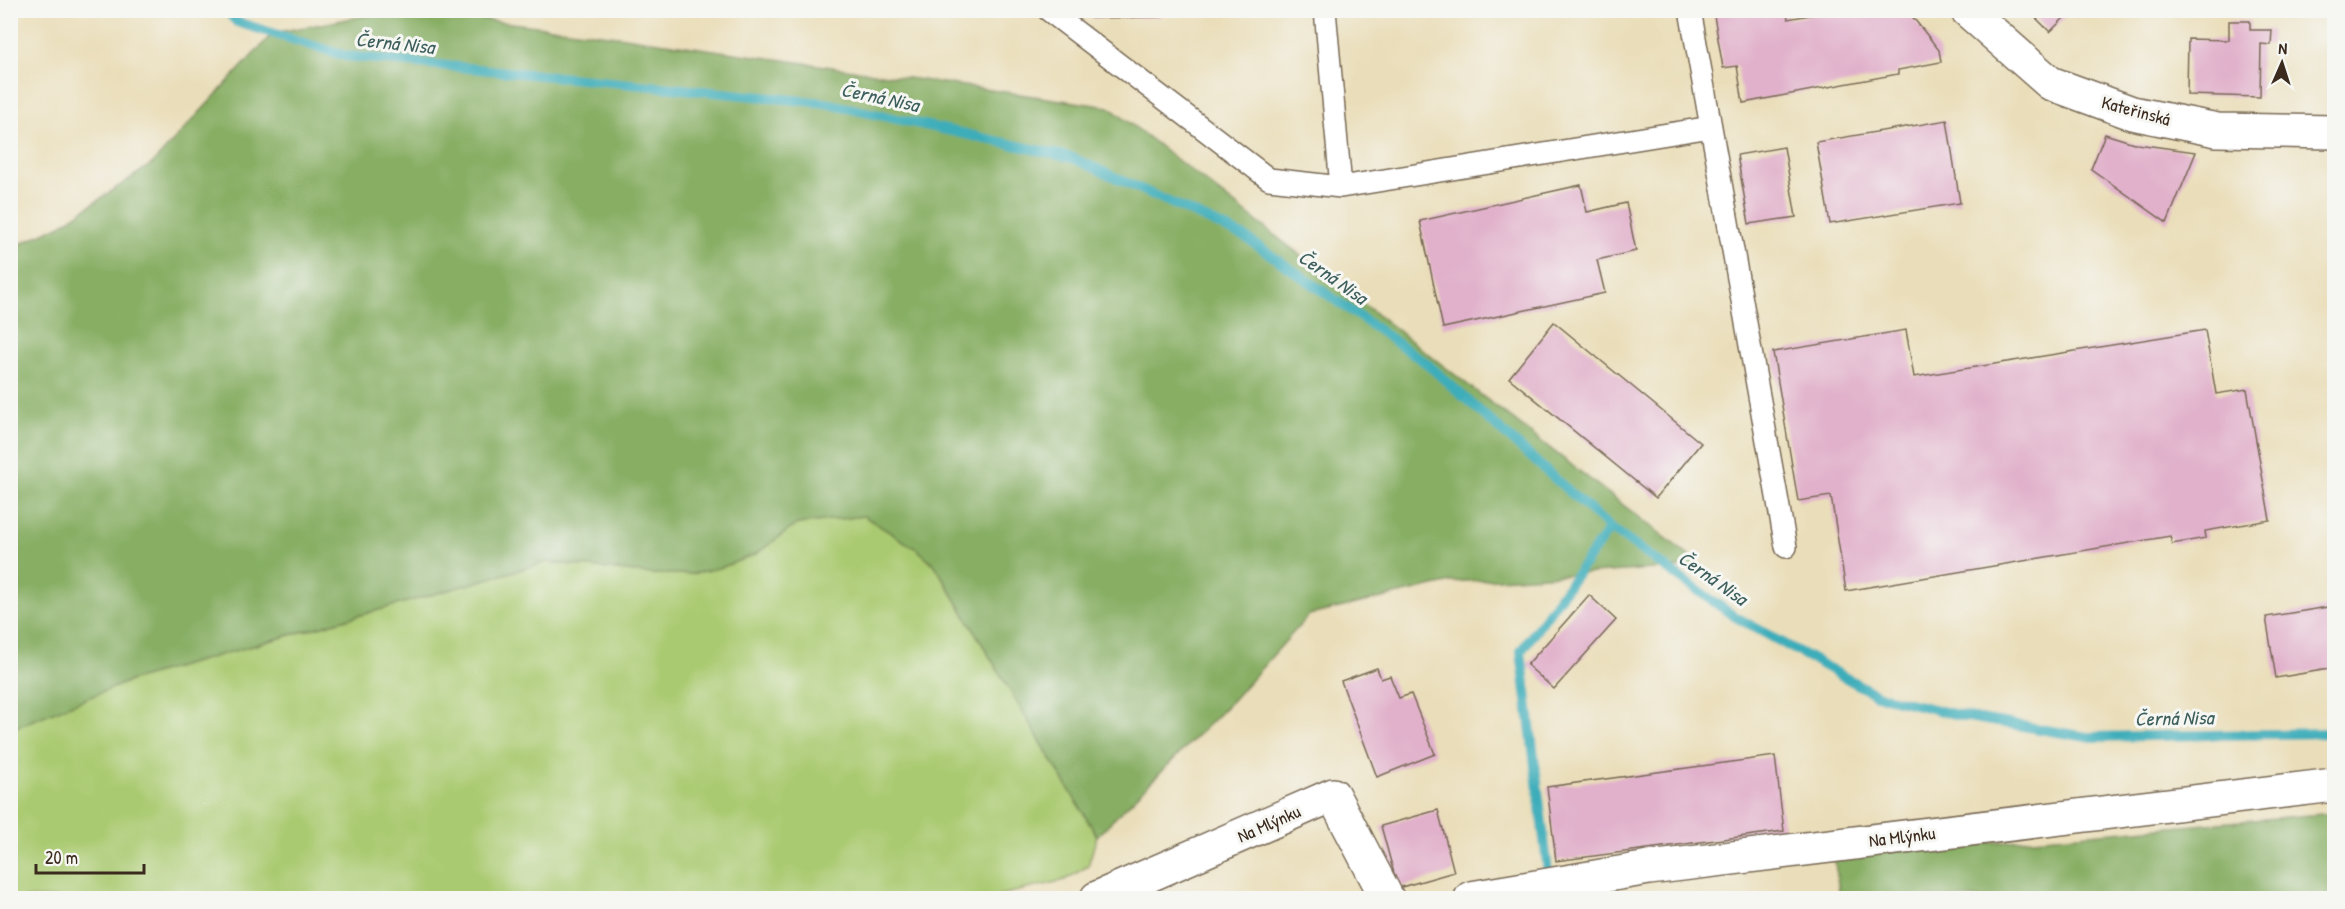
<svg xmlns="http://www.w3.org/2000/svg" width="2345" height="909" font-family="'Patrick Hand',sans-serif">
	<rect width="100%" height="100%" fill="#f6f6f2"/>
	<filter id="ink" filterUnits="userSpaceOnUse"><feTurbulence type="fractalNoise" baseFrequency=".0167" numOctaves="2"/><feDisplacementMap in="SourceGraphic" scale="12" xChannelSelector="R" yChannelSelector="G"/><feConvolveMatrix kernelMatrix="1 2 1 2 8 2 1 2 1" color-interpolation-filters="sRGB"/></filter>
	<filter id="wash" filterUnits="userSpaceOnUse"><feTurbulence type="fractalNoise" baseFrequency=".008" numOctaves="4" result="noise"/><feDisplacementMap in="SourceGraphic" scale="24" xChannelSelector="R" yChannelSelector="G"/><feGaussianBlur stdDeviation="1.35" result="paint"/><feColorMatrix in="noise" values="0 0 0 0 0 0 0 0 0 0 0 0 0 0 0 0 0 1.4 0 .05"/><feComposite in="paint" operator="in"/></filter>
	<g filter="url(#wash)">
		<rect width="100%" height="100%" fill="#eadeba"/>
		<path fill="#aaca71" stroke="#727a48" stroke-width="1.5" d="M864 516 918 550 935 565 1097 836 1088 866 1065 880 988 898H11V729L132 680 547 562 653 574H692L756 554 797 524Z"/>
		<path fill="#87ae63" stroke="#616c40" stroke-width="1.5" d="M391 11H414L617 36 1109 107 1702 566 1451 582 1309 615 1234 699 1097 836 935 565 918 550 864 516 797 524 756 554 723 567 692 574H653L547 562 132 680 11 729V248L61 225 153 163 273 33Z
			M2334 813V898H1840L1834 856Z"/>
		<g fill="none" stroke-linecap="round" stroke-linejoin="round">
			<path stroke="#3eadba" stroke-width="10" d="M226 10 237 22 346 56 825 103 1073 158 1245 237 1426 363 1610 528 1734 616 1877 695 1962 716 2087 737 2334 733
				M1549 880 1521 651 1610 528"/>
		</g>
		<g id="blocks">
			<path fill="#e1b1cb" d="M1091 10H1161V17L1091 18Z
				M1713 10H1786L1788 19 1838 10H1907L1939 50 1941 62 1898 70V74L1743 103 1737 66 1723 68Z
				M2028 10H2083L2076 18 2069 13 2050 32Z
				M2229 21H2250V30H2272L2271 45 2261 44 2260 97 2187 95 2188 39 2229 40Z
				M2333 59 2334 95H2327Z
				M1947 120 1960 203 1830 224 1816 142Z
				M2105 134 2137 144 2196 152 2167 223 2091 169Z
				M1784 147 1796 217 1749 224 1737 155Z
				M1581 185 1587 212 1626 203 1636 251 1597 260 1605 293 1443 328 1420 221Z
				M1554 322 1701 443 1656 498 1509 378Z
				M1906 330 1914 377 2205 330 2216 394 2247 389 2270 520 2205 531 2206 538 2172 544 2170 536 1846 591 1831 496 1798 501 1773 352Z
				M1589 595 1616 620 1554 689 1527 665Z
				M2334 606V668L2276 678 2266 617Z
				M1377 668 1381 679 1390 676 1399 698 1411 694 1435 754 1377 777 1341 681Z
				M1775 756 1784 831 1556 861 1547 787Z
				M1438 810 1454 872 1398 888 1381 826Z"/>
		</g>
	</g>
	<g filter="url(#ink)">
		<use href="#blocks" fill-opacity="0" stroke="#786955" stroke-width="1.5"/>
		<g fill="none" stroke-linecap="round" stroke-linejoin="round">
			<g stroke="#786955" stroke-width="24">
				<path id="service" d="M1048 10 1269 179 1341 187 1325 10
					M1711 127 1786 547
					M1341 187 1711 127 1690 10"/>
			</g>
			<g stroke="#786955" stroke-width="36">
				<path id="minor" d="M1097 898 1333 795 1387 898
					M1471 898 1649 868 2334 785"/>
			</g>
			<g stroke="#786955" stroke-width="36">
				<path id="tertiary" d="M1967 10 2050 83 2132 113 2217 130 2334 132"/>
			</g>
			<use href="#service" stroke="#fff" stroke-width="21"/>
			<use href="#minor" stroke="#fff" stroke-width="33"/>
			<use href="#tertiary" stroke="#fff" stroke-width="33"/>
		</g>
	</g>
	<g text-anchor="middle" stroke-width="6" stroke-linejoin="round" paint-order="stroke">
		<g font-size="18" fill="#3b2a1e" stroke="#f6f6f2">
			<text transform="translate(2136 111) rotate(15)" y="6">Kateřinská</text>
			<text transform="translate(1269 824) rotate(-24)" y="6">Na Mlýnku</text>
			<text transform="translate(1902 837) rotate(-7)" y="6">Na Mlýnku</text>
		</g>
		<g font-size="20" font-style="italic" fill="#3c5e5c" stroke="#f6f6f2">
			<text transform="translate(395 43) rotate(6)" y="7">Černá Nisa</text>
			<text transform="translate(880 97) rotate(12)" y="7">Černá Nisa</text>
			<text transform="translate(1333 277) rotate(35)" y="7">Černá Nisa</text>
			<text transform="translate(1713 578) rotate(35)" y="7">Černá Nisa</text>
			<text transform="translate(2174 718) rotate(-1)" y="7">Černá Nisa</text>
		</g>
	</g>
	<rect width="2345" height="909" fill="none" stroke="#f6f6f2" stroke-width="36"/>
	<g transform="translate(2282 63) rotate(3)" stroke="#f6f6f2" stroke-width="4.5" paint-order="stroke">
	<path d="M0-4.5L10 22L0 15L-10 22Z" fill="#3b2a1e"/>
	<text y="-9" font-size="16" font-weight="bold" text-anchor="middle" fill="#3b2a1e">N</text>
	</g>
	<path d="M36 864v9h108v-9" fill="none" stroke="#3b2a1e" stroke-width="3"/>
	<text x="45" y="864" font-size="18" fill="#3b2a1e" stroke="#f6f6f2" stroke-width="4.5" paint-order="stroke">20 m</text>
</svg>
